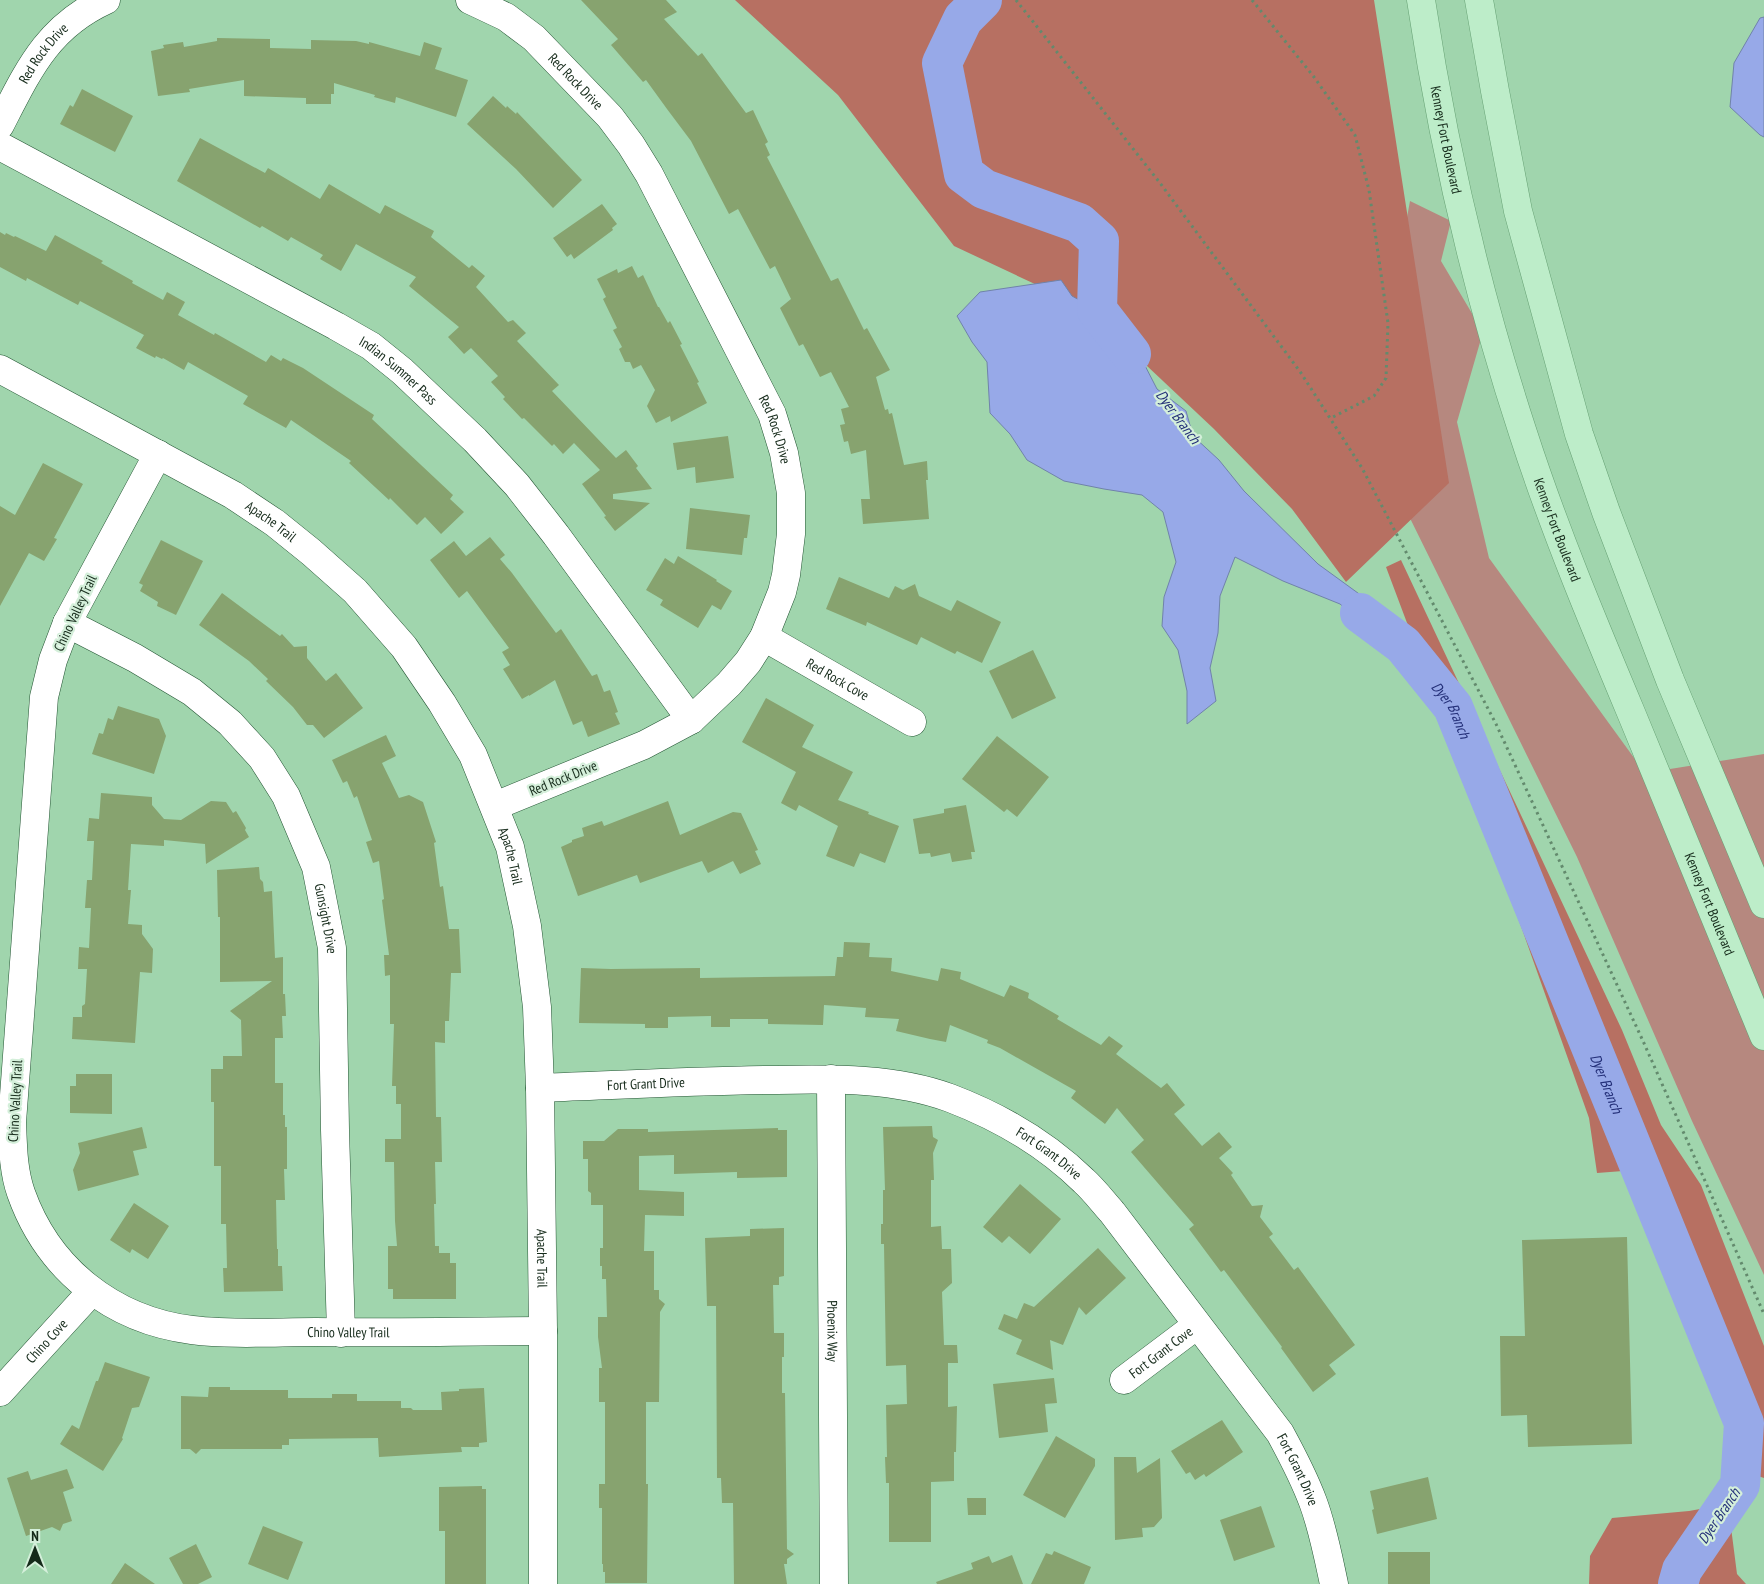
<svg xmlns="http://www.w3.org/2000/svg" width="1764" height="1584" font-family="'PT Sans Narrow',sans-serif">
	<rect width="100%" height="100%" fill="#a0d5ad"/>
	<path fill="#b6887f" d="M1410 201 1451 221 1441 261 1483 332 1457 422 1489 558 1645 773 1764 754V1275L1692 1121 1577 857 1368 433Z"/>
	<path fill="#b77062" d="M735 0H1374L1449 483 1346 582 1292 509 1214 429 1146 365 1037 285 954 246 838 95Z
		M1401 560 1622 1030 1661 1125 1701 1185 1764 1346V1478L1743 1471 1675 1260 1636 1170 1597 1173 1589 1118 1522 929 1386 567Z
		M1728 1504 1737 1574 1746 1584H1589L1590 1556 1612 1518 1689 1511Z"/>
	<path fill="#97a9e8" stroke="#7083aa" d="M1764 17V137L1760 135 1730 107 1734 63 1760 18Z
		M1061 280 1072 296 1097 310 1138 352 1157 389 1186 411 1193 436 1219 460 1244 491 1318 564 1362 596 1393 624 1403 645 1368 628 1340 604 1283 581 1235 557 1220 596 1218 633 1210 668 1216 701 1187 724V691L1178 650 1162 626 1164 597 1176 562 1163 512 1142 495 1104 489 1064 481 1027 460 1010 434 990 413 987 362 972 342 957 316 980 292Z"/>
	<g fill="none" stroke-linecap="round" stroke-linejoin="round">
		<g stroke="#97a9e8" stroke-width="40">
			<path d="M982 0 963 19 942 63 964 174 984 189 1079 223 1099 241 1097 310 1131 354"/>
			<path id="s1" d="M1360 613 1403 645 1453 707 1744 1423 1740 1485 1682 1570 1678 1584"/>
		</g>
	</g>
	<path fill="#87a36f" d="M581 0H666L677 12 664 19 698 56 702 53 746 113 753 110 768 142 765 144 770 155 767 157 831 281 838 278 864 330 867 328 890 370 876 377 885 410 888 409 889 414 892 413 904 465 927 461 928 480H926L929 519 863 524 861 499H870L866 450 851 454 848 441 844 442 840 425 845 424 841 409 849 407 831 372 820 377 803 344 799 346 780 308 791 299 775 266 770 269 738 209 729 214 691 141 667 109 646 80 643 82 611 45 618 39Z
		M217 38 270 39V48L311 49V40L356 41 369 44V42L420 56 424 42 442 48 435 69 468 80 456 117 396 97 395 103 374 97 375 95 334 83V94H331V104H306V98L244 96V80L189 89 190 92 158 96 151 51 164 48 163 45 183 42 184 47 217 41Z
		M82 89 133 116 115 152 60 124 70 105 73 107Z
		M493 96 506 108 507 106 516 114 517 112 582 180 553 208 516 169 467 124Z
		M200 138 265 173 268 168 320 199 329 184 380 214 385 205 434 231 431 237 469 268 472 265 485 276 476 287 508 322 513 320 526 333 517 341 559 385 552 391 616 458 626 450 638 466 636 468 652 489 613 494V499L650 503 615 531 604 517 606 516 582 484 600 470 574 443 563 454 554 444 552 446 524 418 522 419 503 399 505 397 491 382 498 376 471 348 464 354 448 337 459 327 409 286 416 277 356 244 341 271 320 259 323 255 291 237 288 241 262 226 260 228 177 181Z
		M602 204 617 224 612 228 613 230 574 259 571 254 567 257 553 238Z
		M0 232 5 235 6 233 14 237 15 236 46 251 55 235 103 261 101 263 133 281 132 283 163 300 167 292 185 302 178 315 214 335 215 333 266 362 271 355 281 361 283 358 303 368 374 415 372 419 453 495 450 499 464 512 441 534 425 517 417 525 390 498 389 500 349 463 351 461 291 420 286 428 243 404 248 396 188 362 184 370 163 358 162 359 156 356 155 358 136 348 144 335 80 301 78 305 27 278 26 281 0 267Z
		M632 266 638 278 643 275 658 307H659L668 323 670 321 682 344 680 345 699 382 697 383 707 403 671 422 670 416 656 423 647 406 655 390 641 365 633 369 630 362H625L619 349 622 347 613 330 617 328 603 299 606 297 597 279 617 269 618 273Z
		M728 436 734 478 696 483 695 467 677 470 673 443Z
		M43 463 83 484 54 538 57 539 44 561 29 553 0 606V506L15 515Z
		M690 508 750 515 747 538H744L742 555 686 549Z
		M490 537 505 555 500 559 512 573 556 633 561 629 592 676 597 674 604 692 610 690 618 712 615 713 620 724 588 737 582 721 573 725 555 680 529 696V695L522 699 503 669 510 665 502 652 509 648 467 591 459 598 430 560 454 541 466 556Z
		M161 540 203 561 176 615 157 606 158 602 140 591 143 585 139 583Z
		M678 556 717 580 716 581 732 591 721 610 712 605 698 628 660 605 663 600 646 590 665 558 674 564Z
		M839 577 889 598 895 586 903 590 915 584 919 596 951 611 957 600 1001 622 982 663 957 651 955 654 921 637 917 645 867 622 866 626 826 609Z
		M222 593 280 636 282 634 294 647 307 646V658L326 681 336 673 363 708 324 738 313 725H307L293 707 266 681 268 679 249 661 199 625Z
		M1033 650 1056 698 1012 719 989 671Z
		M766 698 814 725 802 747 853 772 838 800 869 812 868 814 899 826 885 863 860 853 854 867 826 856 838 826 799 805 796 811 781 803 796 772 742 742Z
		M118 706 159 719 166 736 154 774 92 754 99 733 103 734 108 718 113 720Z
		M386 735 396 756 382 763 399 798 409 795 423 802 436 842 434 843 440 887 443 886 449 929H459L461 973H451L449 1021H445V1043L435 1042 436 1117H441L442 1162H435L436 1204H434L435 1246H439V1253H450V1263H456V1299H393V1289H388V1246H397L395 1221 394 1162H385V1139H401V1104H396V1086H392L394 1024H390V975L385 976 384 955H389L382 900 384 899 379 861 373 863 366 842 372 840 357 796 354 798 347 781 343 783 332 760Z
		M997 736 1049 777 1017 817 1007 809 1004 812 962 779Z
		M101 793 152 797V805L164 819 181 820 211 801 226 802 233 813 236 811 246 828 245 830 249 837 206 864 205 844 164 840V846L131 844 128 890H131L128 924 142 925V934L153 949 152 973 140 972 135 1043 72 1039 73 1017H82V1006L85 1004 87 969H78L79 947 89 948 91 908H85L87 880H92L94 841H87L89 818 99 819Z
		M668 801 680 835 733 812 741 813 758 850 755 851 761 864 740 874 733 861 708 873 702 861 640 883 637 875 578 896 561 847 572 842V840L584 836 582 828 602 821 604 826Z
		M966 805 975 852H971L972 859 952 862 950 853 931 857 930 853 919 854 913 819 944 813V809Z
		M259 867 260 879 263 882 264 892 272 891 275 958 283 957V994H285L286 1016H282L283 1038H275V1083H283V1115H285V1127H287V1169H284L285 1200H276L277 1249H278V1266H282L283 1291 224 1292 223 1268H227L226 1224H221V1166H214V1102H211V1069H223V1056H242L241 1020 230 1011 272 981 220 982V917H218L217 870Z
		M844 942 870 943 869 957 892 958 891 971 938 981 941 968 961 972 960 979 1004 997 1010 985 1029 993 1028 998 1059 1016 1057 1019 1101 1045 1109 1036 1123 1046 1116 1054 1161 1088 1167 1083 1185 1105 1174 1114 1202 1146 1219 1132 1232 1147 1219 1158 1233 1173 1231 1175 1252 1206 1263 1205 1260 1217 1273 1234 1269 1237 1294 1270 1298 1267 1355 1345 1329 1365 1336 1374 1313 1392 1281 1348 1282 1347 1224 1270 1221 1272 1189 1229 1194 1225 1131 1152 1144 1140 1117 1108 1105 1124 1071 1098 1076 1091 1000 1048 987 1043 988 1040 950 1025 946 1042 930 1039 896 1031 899 1019 865 1017 866 1008 824 1005 823 1025 768 1024V1019H730V1027H711V1016L668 1017V1028H645V1024L579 1023 581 968 611 969 700 968V978L835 976 837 957H843Z
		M76 1074H112V1114L70 1113V1086H76Z
		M932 1126 933 1137 938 1140 933 1153 934 1180H931V1227L941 1226 942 1249H951L952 1283 942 1292 944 1345H957L958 1363H948V1407L957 1406 956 1452H954V1481L931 1482V1542H889V1483H886L885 1457H887L886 1405 907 1404 906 1365 886 1366 884 1244H881V1224H883V1190H885L883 1127Z
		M142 1127 147 1148 133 1151 139 1175 78 1191 73 1170 80 1153 78 1143Z
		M778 1128V1130H787V1177L737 1178V1172L674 1174V1155L639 1156V1190L684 1192V1216L645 1215 644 1251H654V1290H659V1299L665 1304 660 1312 659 1402H646V1484H648L647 1583H605V1572H603V1564H602V1508H599V1484H605V1402H599V1368H602L598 1337V1317H607L606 1279H602V1266H600V1248H603V1205H591V1193L588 1191V1159H583V1141H604L618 1129H648V1132Z
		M1020 1184 1061 1219 1030 1254 1009 1236 1002 1243 983 1227Z
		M134 1203 169 1226 148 1259 132 1249 130 1253 110 1240Z
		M784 1228V1276L779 1277V1285H773L774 1333H784V1357H782V1393H785L787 1549 794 1554 787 1559V1564H784L787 1584H734L733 1503H722L721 1478H717L716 1306H707L705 1238 750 1236V1229Z
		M1627 1237 1632 1444 1528 1447 1527 1415 1501 1416 1500 1336H1525L1522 1240Z
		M1098 1248 1126 1278 1086 1315 1079 1307 1063 1345 1050 1340 1053 1370 1016 1354 1022 1340 998 1329 1004 1314 1017 1319 1024 1303 1034 1307Z
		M105 1362 150 1377 139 1407 132 1408 122 1438 123 1439 103 1471 60 1444 72 1425 79 1429 96 1381H98Z
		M1054 1378 1057 1403 1045 1404 1048 1432 999 1438 993 1384Z
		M209 1387H230V1390H288V1398H332V1394H357V1401H401V1408H411L413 1410H442L441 1392 459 1391V1389L484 1388 487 1442 479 1443V1447H461L462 1452 379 1457 378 1438 289 1439V1445H282V1449H201L196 1454 190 1449H181V1396L208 1397Z
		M1222 1420 1243 1452 1206 1477 1204 1474 1195 1480 1190 1472 1186 1474 1171 1451Z
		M1056 1436 1095 1459V1466L1065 1518 1023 1495Z
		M1114 1457H1136L1137 1473 1160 1458 1162 1518 1154 1527 1142 1528 1143 1537 1115 1540Z
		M67 1469 74 1488 63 1492 72 1521 63 1524 60 1531 52 1527 26 1536 7 1478 28 1471 31 1480Z
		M1428 1477 1437 1519 1377 1534 1372 1510 1374 1509 1370 1491Z
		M482 1486V1489H486V1584H445V1531H439V1487Z
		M967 1498H986V1515H968Z
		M1261 1506 1275 1547 1234 1561 1220 1520Z
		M263 1526 303 1542 288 1580 248 1564Z
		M196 1544 212 1577 198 1584H183L169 1558Z
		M1054 1551 1091 1567 1084 1584H1031L1046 1553 1052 1555Z
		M1388 1552H1430V1584H1388Z
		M1012 1555 1023 1584H937L936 1582 973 1569 971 1563 989 1556 992 1563Z
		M125 1563 155 1584H111Z"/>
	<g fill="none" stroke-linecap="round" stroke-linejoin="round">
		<g stroke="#235533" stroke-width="29">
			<g id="minor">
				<path id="s2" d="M470 0 506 17 534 38 610 117 631 145 649 174 772 414 784 453 791 493V534L786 575 782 592 764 637 748 662 729 684 691 720 644 745 495 806"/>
				<path id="s3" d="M0 125C28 71 47 27 106 0"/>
				<path id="s4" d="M0 146 336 326 371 346 402 371 475 440 517 485 556 535 691 720"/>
				<path id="s5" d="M0 369 233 495 275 523 311 552 355 591 404 647 442 703 473 755 510 847 527 926 537 1007 540 1088 543 1331V1584"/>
				<path id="s6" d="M158 454 67 623 53 660 44 697 12 1122C13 1146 13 1170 21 1193 48 1269 112 1320 192 1330 231 1335 276 1332 316 1332 392 1333 468 1331 543 1331"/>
				<path id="s7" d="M67 623 135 658 192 692 230 723 262 758 286 796 316 867 332 948 335 1130 341 1333"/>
				<path id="s8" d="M764 637 912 722"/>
				<path id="s9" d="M831 1079 834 1584"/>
				<path id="s10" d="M540 1088C617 1085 694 1081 770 1080 830 1079 893 1077 950 1098 1000 1117 1046 1144 1084 1181 1094 1190 1103 1202 1112 1212L1280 1433C1292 1455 1304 1478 1313 1502 1323 1529 1328 1556 1334 1584"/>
				<path id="s11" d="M1124 1380 1197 1325"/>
				<path id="s12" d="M0 1392 92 1291"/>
			</g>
		</g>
		<g stroke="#66a174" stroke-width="29">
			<g id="major">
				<path id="s13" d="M1421 0C1443 146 1477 293 1523 433 1554 529 1593 622 1632 715 1676 822 1720 929 1764 1036"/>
				<path d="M1479 0 1495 91 1518 211 1579 434 1606 512 1670 680 1764 904"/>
			</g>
		</g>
		<path stroke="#638a6d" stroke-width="3" stroke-dasharray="2.5 4" stroke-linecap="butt" d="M1016 0 1160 183 1301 373 1362 468 1496 724 1643 1041 1764 1314
			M1252 0 1314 77 1355 135 1369 190 1388 323 1386 378 1374 396 1331 418"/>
		<use href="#minor" stroke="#fff" stroke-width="28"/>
		<use href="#major" stroke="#bdedc9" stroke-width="28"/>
	</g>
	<g text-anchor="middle" stroke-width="4.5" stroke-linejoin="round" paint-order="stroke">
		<g font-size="14" fill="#152a1a" stroke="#d4efda">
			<text dy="5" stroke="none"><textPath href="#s3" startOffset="84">Red Rock Drive</textPath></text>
			<text dy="5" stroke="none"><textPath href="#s2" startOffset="135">Red Rock Drive</textPath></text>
			<text dy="5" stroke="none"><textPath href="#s13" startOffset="142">Kenney Fort Boulevard</textPath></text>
			<text dy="5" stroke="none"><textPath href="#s4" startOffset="458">Indian Summer Pass</textPath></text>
			<text dy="5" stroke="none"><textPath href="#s2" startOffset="539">Red Rock Drive</textPath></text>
			<text dy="5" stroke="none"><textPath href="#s5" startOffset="311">Apache Trail</textPath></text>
			<text dy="5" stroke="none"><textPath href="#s13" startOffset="548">Kenney Fort Boulevard</textPath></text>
			<text transform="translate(75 613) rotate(-65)" y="5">Chino Valley Trail</text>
			<text dy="5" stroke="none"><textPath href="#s8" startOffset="85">Red Rock Cove</textPath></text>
			<text transform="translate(563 778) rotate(-22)" y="5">Red Rock Drive</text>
			<text dy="5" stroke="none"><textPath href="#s5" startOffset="731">Apache Trail</textPath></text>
			<text dy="5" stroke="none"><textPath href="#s13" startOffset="952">Kenney Fort Boulevard</textPath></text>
			<text dy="5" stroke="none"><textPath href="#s7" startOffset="414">Gunsight Drive</textPath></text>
			<text dy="5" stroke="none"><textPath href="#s10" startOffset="106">Fort Grant Drive</textPath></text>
			<text transform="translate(15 1101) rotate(-87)" y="5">Chino Valley Trail</text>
			<text dy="5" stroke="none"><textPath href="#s10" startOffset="526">Fort Grant Drive</textPath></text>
			<text dy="5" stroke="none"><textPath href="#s5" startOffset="1136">Apache Trail</textPath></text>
			<text dy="5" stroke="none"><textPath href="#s6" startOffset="1155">Chino Valley Trail</textPath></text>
			<text dy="5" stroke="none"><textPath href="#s9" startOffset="252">Phoenix Way</textPath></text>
			<text dy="5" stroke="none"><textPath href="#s12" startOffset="69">Chino Cove</textPath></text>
			<text dy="5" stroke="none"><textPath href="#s11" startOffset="46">Fort Grant Cove</textPath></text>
			<text dy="5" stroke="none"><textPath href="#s10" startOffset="931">Fort Grant Drive</textPath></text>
		</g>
		<g font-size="15" font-style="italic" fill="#243079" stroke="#d4efda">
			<text transform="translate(1178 417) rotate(53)" y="5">Dyer Branch</text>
			<text dy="5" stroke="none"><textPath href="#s1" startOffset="135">Dyer Branch</textPath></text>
			<text dy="5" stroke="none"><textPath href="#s1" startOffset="540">Dyer Branch</textPath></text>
			<text transform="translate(1719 1516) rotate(-56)" y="5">Dyer Branch</text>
		</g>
	</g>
	<g transform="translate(35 1549)" stroke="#d4efda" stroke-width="4" paint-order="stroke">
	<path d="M0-4L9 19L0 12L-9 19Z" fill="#152a1a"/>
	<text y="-8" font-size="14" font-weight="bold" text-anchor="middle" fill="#152a1a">N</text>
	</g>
</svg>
